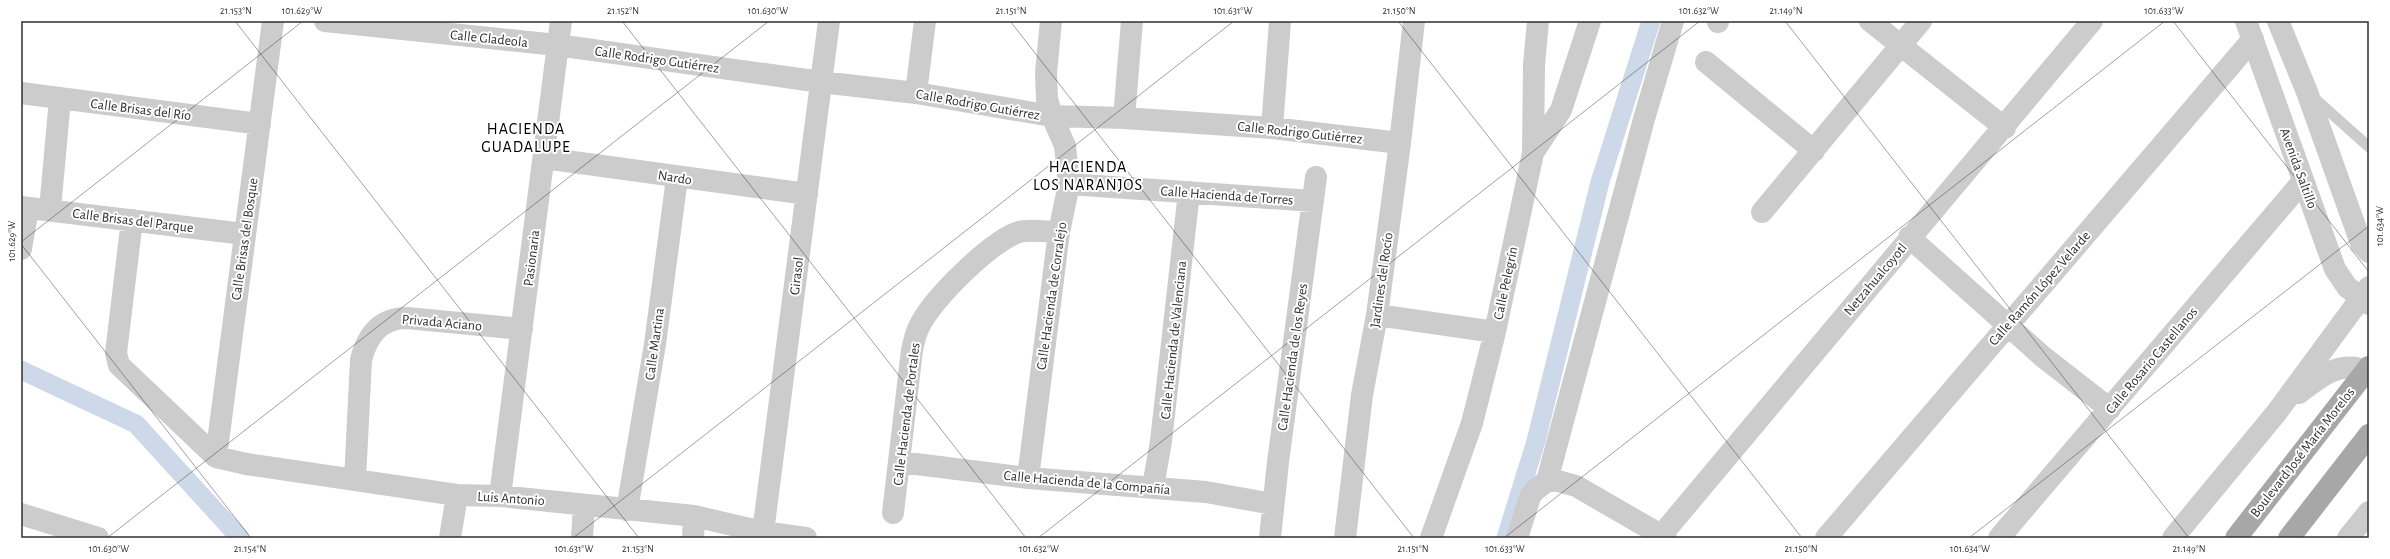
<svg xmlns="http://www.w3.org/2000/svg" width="2390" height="559" font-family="'Alegreya Sans',sans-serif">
	<rect width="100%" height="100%" fill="#fff"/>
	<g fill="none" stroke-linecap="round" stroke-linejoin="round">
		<path stroke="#cdd9e9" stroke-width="19" d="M21 370 136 424 240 538
			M1506 538 1536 441 1600 182 1651 21"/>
		<path stroke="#ccc" stroke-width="11" d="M2314 98 2369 147"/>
		<path stroke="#ccc" stroke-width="22" d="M325 21 557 45 821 82 916 93 1052 116 1124 118 1272 128 1400 143
			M1870 21 2005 128
			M1718 22V21
			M1706 62 1814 151
			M21 93 260 124
			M916 93 925 21
			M1124 118 1132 21
			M1272 128 1280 21
			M1533 153 1561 110 1590 21
			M544 158 807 194
			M1069 184 1313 201
			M21 207 244 234
			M50 209 60 99
			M1762 212 1921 21
			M132 220 116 353 119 365 216 457 246 464 457 495 500 496 694 516 763 532 806 538
			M1909 237 2042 356 2110 409
			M21 249 28 208
			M1377 315 1495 332
			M216 457 273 21
			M900 462 1028 478 1206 492 1273 504
			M1028 478 1059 232 1069 184 1065 146 1052 116 1047 99 1046 73 1051 21
			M355 480 361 360C367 336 380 318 407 318L522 329
			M1547 481 1644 119 1673 21
			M1153 487 1161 441 1189 192
			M500 496 561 21
			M627 510 655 344 677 178
			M893 513 912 350C914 343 915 334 919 327 931 300 992 240 1019 232 1031 229 1047 232 1059 232
			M21 514 98 538
			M763 532 829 21
			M450 538 457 495
			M582 538 584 505
			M693 538 694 516
			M1270 538 1278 462 1316 177
			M1345 538 1362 395 1377 315 1400 143 1414 21
			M1431 538 1472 423 1495 332 1533 153 1534 65 1538 21
			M1517 538 1530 497 1534 491 1547 481H1558L1576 486 1666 538
			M1659 538 2092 21
			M1826 538 2253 39
			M1999 538 2303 181"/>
		<path stroke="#ccc" stroke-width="22" d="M2246 21 2335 269 2347 287 2369 304
			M2278 21 2307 92 2361 243 2369 252
			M2299 393C2321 376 2341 359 2369 372
			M2173 538 2277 412 2369 287
			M2348 538 2369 512"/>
		<path stroke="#a7a7a7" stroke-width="22" d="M2236 538 2369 367
			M2289 538 2369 435"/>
	</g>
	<path fill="none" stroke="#2f2f2f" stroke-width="1" stroke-opacity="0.45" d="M235 21 639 538M622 21 1026 538M1010 21 1414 538M1398 21 1802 538M1785 21 2189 538M2173 21 2369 272M21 242 303 21M21 244 251 538M107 538 769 21M573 538 1234 21M1038 538 1700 21M1504 538 2165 21M1969 538 2369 226"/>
	<g text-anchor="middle" stroke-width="4" stroke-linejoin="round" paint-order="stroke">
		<g font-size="14" fill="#2f2f2f" stroke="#fff">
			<text transform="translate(489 38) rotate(6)" y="5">Calle Gladeola</text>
			<text transform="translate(657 59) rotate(8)" y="5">Calle Rodrigo Gutiérrez</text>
			<text transform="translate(978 104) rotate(10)" y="5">Calle Rodrigo Gutiérrez</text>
			<text transform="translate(141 109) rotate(7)" y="5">Calle Brisas del Río</text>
			<text transform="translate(1300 132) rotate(6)" y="5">Calle Rodrigo Gutiérrez</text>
			<text transform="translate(2299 168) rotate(70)" y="5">Avenida Saltillo</text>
			<text transform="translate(675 177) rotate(9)" y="5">Nardo</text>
			<text transform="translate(1227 195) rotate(4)" y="5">Calle Hacienda de Torres</text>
			<text transform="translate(133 220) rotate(7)" y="5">Calle Brisas del Parque</text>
			<text transform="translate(244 239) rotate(-82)" y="5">Calle Brisas del Bosque</text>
			<text transform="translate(531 258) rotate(-83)" y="5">Pasionaria</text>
			<text transform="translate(796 276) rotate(-83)" y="5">Girasol</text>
			<text transform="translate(1875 279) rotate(-50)" y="5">Netzahualcoyotl</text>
			<text transform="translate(1381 280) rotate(-82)" y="5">Jardines del Rocío</text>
			<text transform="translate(1505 283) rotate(-78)" y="5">Calle Pelegrín</text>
			<text transform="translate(2039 288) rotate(-49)" y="5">Calle Ramón López Velarde</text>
			<text transform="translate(1051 296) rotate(-82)" y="5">Calle Hacienda de Corralejo</text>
			<text transform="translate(442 322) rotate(5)" y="5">Privada Aciano</text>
			<text transform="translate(1173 340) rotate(-84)" y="5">Calle Hacienda de Valenciana</text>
			<text transform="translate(654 344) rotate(-82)" y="5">Calle Martina</text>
			<text transform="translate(1292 357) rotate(-82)" y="5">Calle Hacienda de los Reyes</text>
			<text transform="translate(2151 360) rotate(-50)" y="5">Calle Rosario Castellanos</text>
			<text transform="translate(906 414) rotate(-83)" y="5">Calle Hacienda de Portales</text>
			<text transform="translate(2302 452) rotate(-52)" y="5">Boulevard José María Morelos</text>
			<text transform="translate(1087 482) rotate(5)" y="5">Calle Hacienda de la Compañía</text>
			<text transform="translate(511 498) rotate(4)" y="5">Luis Antonio</text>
		</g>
		<g font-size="16" letter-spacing="1" fill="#000" stroke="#fff">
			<text x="526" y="134">HACIENDA<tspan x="526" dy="18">GUADALUPE</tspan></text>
			<text x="1088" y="172">HACIENDA<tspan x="1088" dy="18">LOS NARANJOS</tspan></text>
		</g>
	</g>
	<rect width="2390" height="559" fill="none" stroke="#ffffff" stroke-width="44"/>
	<rect x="22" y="22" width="2346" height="515" fill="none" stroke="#2f2f2f" stroke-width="1.5"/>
	<g font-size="10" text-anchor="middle" fill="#2f2f2f">
		<text x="236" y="14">21.153°N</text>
		<text x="302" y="14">101.629°W</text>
		<text x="623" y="14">21.152°N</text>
		<text x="768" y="14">101.630°W</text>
		<text x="1011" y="14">21.151°N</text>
		<text x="1233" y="14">101.631°W</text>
		<text x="1399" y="14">21.150°N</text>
		<text x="1699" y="14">101.632°W</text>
		<text x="1786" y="14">21.149°N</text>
		<text x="2164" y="14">101.633°W</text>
		<text transform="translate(2379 226) rotate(-90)" y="4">101.634°W</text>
		<text transform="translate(11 241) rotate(-90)" y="4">101.629°W</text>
		<text x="109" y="552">101.630°W</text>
		<text x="250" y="552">21.154°N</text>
		<text x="574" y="552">101.631°W</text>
		<text x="638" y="552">21.153°N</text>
		<text x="1039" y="552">101.632°W</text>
		<text x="1413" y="552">21.151°N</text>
		<text x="1505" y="552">101.633°W</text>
		<text x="1801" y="552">21.150°N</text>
		<text x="1970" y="552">101.634°W</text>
		<text x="2189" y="552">21.149°N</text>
	</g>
</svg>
